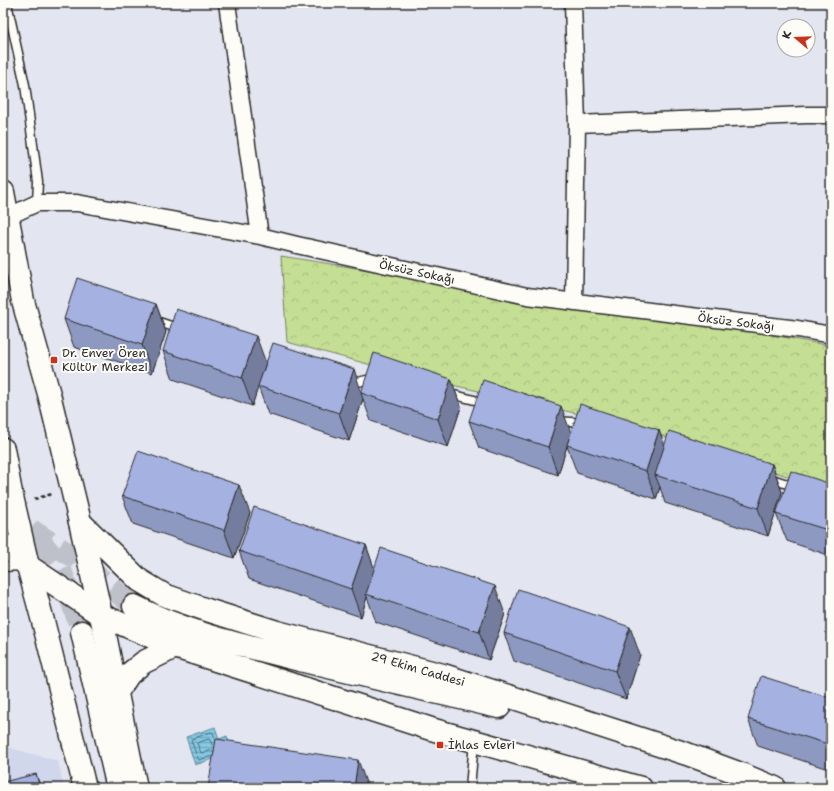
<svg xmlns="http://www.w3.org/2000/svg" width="834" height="791" font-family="'Shantell Sans',sans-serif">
	<defs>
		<pattern id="forest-crowns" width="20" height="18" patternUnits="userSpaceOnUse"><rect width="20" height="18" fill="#c4de94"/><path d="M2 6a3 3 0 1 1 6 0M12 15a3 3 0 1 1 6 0" fill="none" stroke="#a9bf80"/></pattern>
		<pattern id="water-rules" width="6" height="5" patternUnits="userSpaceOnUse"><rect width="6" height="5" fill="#84c9e5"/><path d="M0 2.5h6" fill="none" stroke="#6ca3ba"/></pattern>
	</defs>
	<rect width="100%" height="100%" fill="#e3e6f0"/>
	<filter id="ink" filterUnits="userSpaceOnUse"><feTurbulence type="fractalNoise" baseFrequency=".025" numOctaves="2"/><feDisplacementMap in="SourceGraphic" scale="8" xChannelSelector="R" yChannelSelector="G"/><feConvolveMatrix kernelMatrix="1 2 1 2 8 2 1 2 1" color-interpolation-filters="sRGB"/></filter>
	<g filter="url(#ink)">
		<path fill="#d0d6ec" d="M3 746 58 761 64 788H3Z"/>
		<path fill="url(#forest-crowns)" stroke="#788460" d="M281 256 767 334 831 346V490L627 425 404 374 287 342Z"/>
		<path fill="url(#water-rules)" stroke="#608a9b" d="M215 727 219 739 227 736 229 743 225 755 195 765 186 737Z"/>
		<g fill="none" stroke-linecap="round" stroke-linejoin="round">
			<path stroke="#4f6a75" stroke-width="1" d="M213 750 201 753 197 743 199 742 209 739 210 740 213 747
				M212 756 199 760 198 759 191 740 192 739 211 732 213 733 215 738"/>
			<path stroke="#bec1c9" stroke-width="22" stroke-dasharray="22 11" stroke-linecap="butt" d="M3 512 72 556 134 606
				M42 543 59 564 82 632"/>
			<g stroke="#2b2b2b" stroke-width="11">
				<path id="lane" d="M7 3 25 85 38 182 37 203
					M153 320 180 329
					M348 379 358 382 375 378
					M447 393 486 403
					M557 421 585 423
					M769 478 796 487
					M3 567 22 566
					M470 788 474 742"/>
			</g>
			<g stroke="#2b2b2b" stroke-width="19">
				<path id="street" d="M227 3 260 236
					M573 3 577 124 574 302
					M577 124 806 115H831
					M7 217 37 203H77L260 236 297 245 527 296 798 329 831 335"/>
			</g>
			<g stroke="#2b2b2b" stroke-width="25">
				<path id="secondary" d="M80 522 139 580 164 595 207 610 277 632 443 675 687 754 741 774 775 788
					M3 545 7 547 28 566 101 615 175 647 431 729 641 788
					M134 606C181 630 233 643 284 656 355 674 427 690 499 707
					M82 632 118 788
					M117 692 129 674 144 662 175 647"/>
			</g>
			<g stroke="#2b2b2b" stroke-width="25">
				<path id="primary" d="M3 192 23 301 49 394 80 522 101 615 136 788
					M3 449 10 488 28 566 44 625 85 788"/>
			</g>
			<path stroke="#2b2b2b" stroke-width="2.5" stroke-dasharray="4 3" stroke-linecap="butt" d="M34 499 52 494"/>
			<use href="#lane" stroke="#fdfcf7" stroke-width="8"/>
			<use href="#street" stroke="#fdfcf7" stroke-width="16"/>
			<use href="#secondary" stroke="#fdfcf7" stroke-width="22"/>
			<use href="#primary" stroke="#fdfcf7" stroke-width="22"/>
		</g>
		<path fill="#8e99c2" stroke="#2b2b2b" d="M156 304 166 332 152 373 74 347 64 319Z
			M163 351 266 363 361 391 451 379 461 407 448 447 371 421 363 399 349 441 268 414 258 386 252 406 173 379Z
			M469 421 571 432 665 445 772 464 782 492 768 536 665 503 660 487 656 499 577 473 567 446 558 475 479 448Z
			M831 484V556L787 541 776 514Z
			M122 496 250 513 234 558 133 524Z
			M366 545 374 569 505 614 489 660 376 622 367 597 361 617 249 579 239 551Z
			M504 633 640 655 626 699 514 661Z
			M831 698V770L758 746 748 719Z"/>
		<path fill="#747d9e" stroke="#2b2b2b" d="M156 304 166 332 152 373 142 345Z
			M256 336 266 363 252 406 242 378Z
			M354 369 362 394 361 393 363 399 349 441 339 413Z
			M451 379 461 407 448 447 438 419Z
			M561 406 571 433 567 445V446L558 475 548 447Z
			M659 430 669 457 655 475 660 487 656 499 646 471Z
			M772 464 782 492 768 536 758 508Z
			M239 485 250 513 234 558 224 530Z
			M366 545 376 573 366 594 367 597 361 617 351 589Z
			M495 586 505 614 489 660 479 632Z
			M630 627 640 655 626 699 615 671Z
			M358 760 368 788H354Z
			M36 774 41 788H40Z"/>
		<path fill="#a5b2e1" stroke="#2b2b2b" d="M831 271V282H830Z
			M77 278 156 304 142 345 64 319Z
			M176 309 256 336 242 378 163 351Z
			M273 343 354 369 339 413 258 386Z
			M374 353 451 379 438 419 361 393Z
			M483 380 561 406 548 447 469 421Z
			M580 404 659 430 646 471 567 445Z
			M669 431 772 464 758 508 655 475Z
			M138 451 239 485 224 530 122 496Z
			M791 471 831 484V531L776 514Z
			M254 507 366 545 351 589 239 551Z
			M381 548 495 586 479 632 366 594Z
			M518 589 630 627 615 671 504 633Z
			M761 676 831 698V745L748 719Z
			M216 739 358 760 354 788H208Z
			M36 774 40 788H3V782Z"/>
	</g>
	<g fill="#c8321e" stroke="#fdfcf7" stroke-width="1.5">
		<rect x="50" y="356" width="8" height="8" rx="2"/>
		<rect x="436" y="741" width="8" height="8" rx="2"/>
	</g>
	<g text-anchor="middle" stroke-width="4" stroke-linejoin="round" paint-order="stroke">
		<g font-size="12" fill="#2b2b2b" stroke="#fdfcf7">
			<text transform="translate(417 272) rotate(12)" y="4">Öksüz Sokağı</text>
			<text transform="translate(736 322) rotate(7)" y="4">Öksüz Sokağı</text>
			<text transform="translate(418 669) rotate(16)" y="4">29 Ekim Caddesi</text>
		</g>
		<g font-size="12" fill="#2b2b2b" stroke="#fdfcf7" text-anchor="start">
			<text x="62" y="357">Dr. Enver Ören<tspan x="62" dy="14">Kültür Merkezi</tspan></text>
			<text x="448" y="749">İhlas Evleri</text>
		</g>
	</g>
	<rect width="834" height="791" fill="none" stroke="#fdfcf7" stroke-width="16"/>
	<rect x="8" y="8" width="818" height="775" fill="none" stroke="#2b2b2b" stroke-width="1.5" filter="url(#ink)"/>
	<g transform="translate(796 38) rotate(289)"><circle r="19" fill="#fdfcf7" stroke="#a9a8a5"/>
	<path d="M0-3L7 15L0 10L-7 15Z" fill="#c8321e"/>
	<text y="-6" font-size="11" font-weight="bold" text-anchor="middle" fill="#2b2b2b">K</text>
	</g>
</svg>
